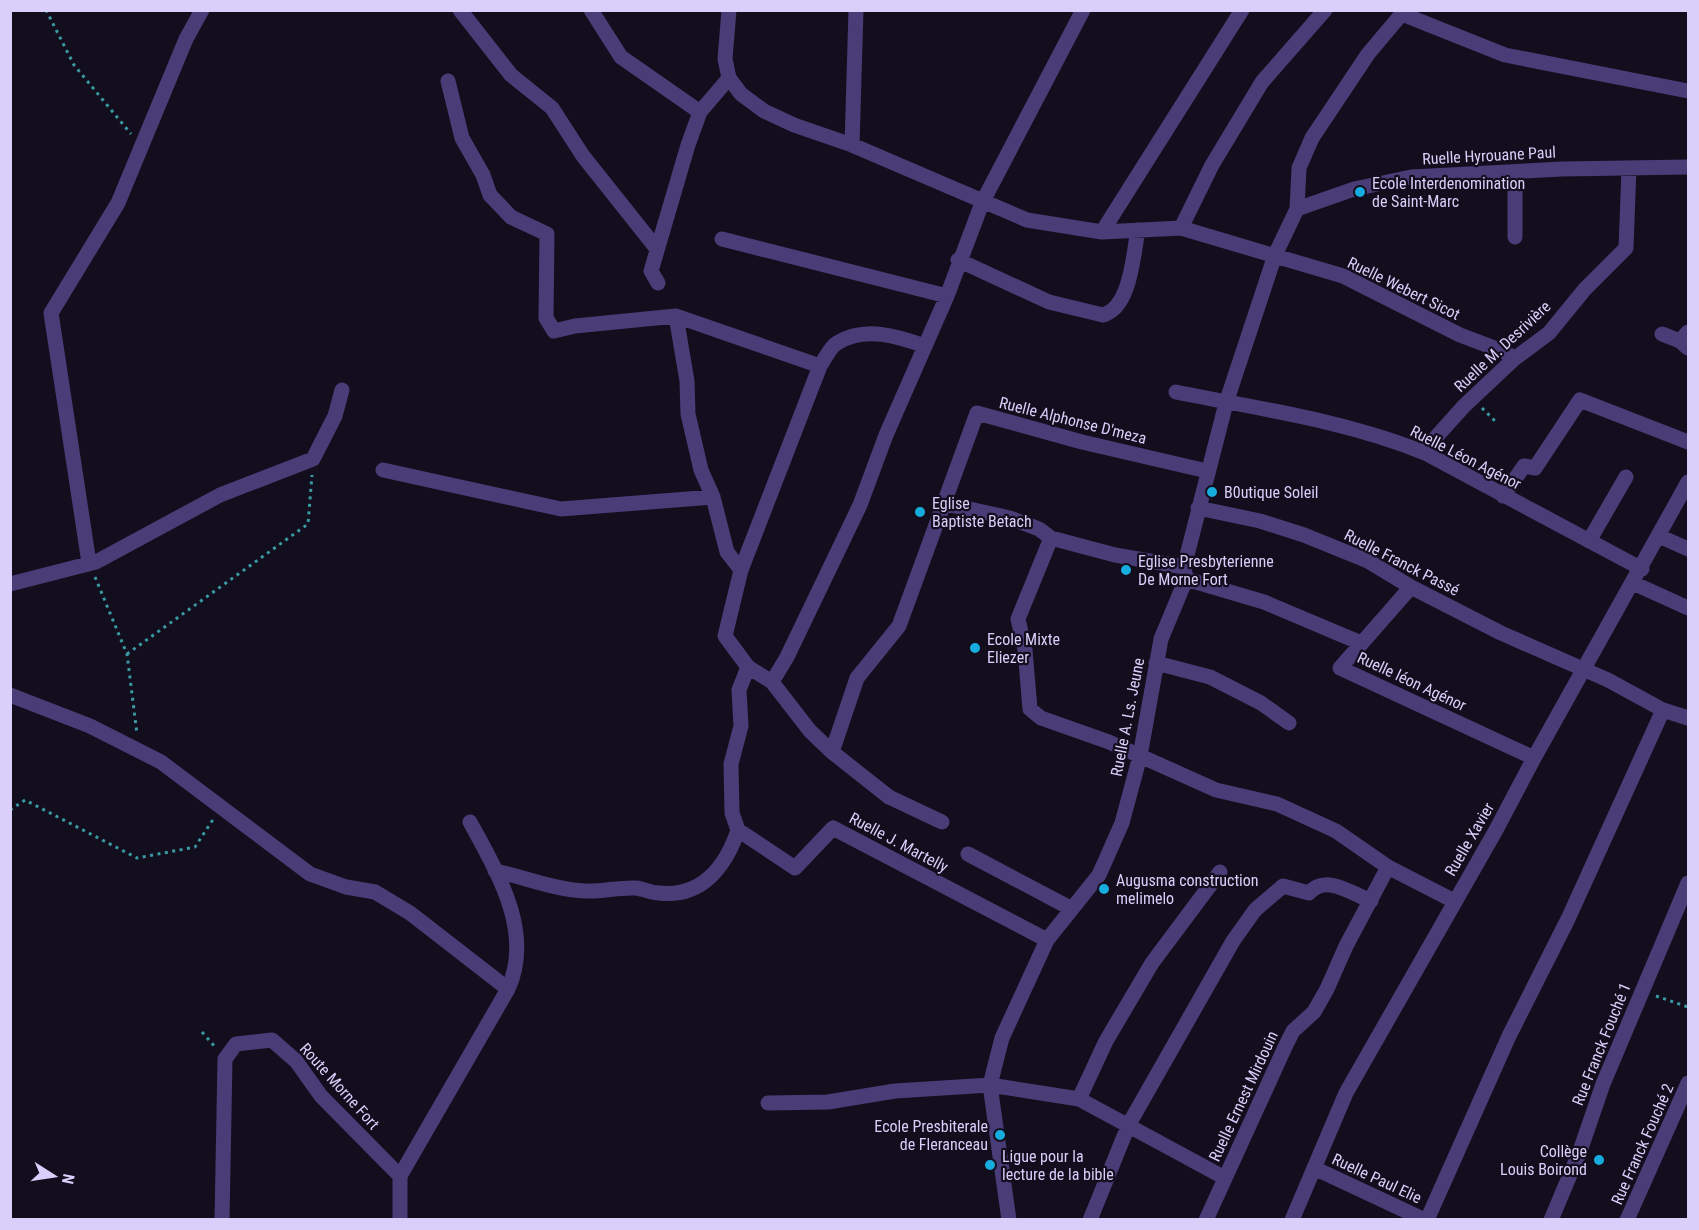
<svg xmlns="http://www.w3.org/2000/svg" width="1699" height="1230" font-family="'Roboto Condensed',sans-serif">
	<rect width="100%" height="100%" fill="#130e1d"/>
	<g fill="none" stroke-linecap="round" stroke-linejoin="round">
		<path stroke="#399aa4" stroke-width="3" stroke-dasharray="3 4.5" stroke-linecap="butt" d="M46 10 74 65 131 134
			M1482 408 1495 421
			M95 577 127 654 137 734
			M127 654 308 524 312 475
			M10 810 25 800 137 858 195 847 214 818
			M1656 996 1688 1007
			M202 1032 216 1048"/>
		<path stroke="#483d77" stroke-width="15" d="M460 10 511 75 552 108 583 156 657 249
			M591 10 621 57 700 112
			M729 10 725 59 729 78 741 94 764 111 794 125 852 145 1027 220 1102 232 1181 228 1343 276 1460 335 1505 352 1514 359
			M1402 14 1505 55 1688 91
			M448 81 462 138 483 175 490 195 511 217 547 234 546 318 554 331 575 326 676 316 820 366
			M852 145 856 10
			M1297 209 1354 189 1411 177 1562 169 1688 167
			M1181 228 1212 165 1262 82 1325 10
			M1102 232 1242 10
			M1515 237V172
			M722 239 947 296
			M958 260 1049 302 1103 315C1131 307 1133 255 1138 230
			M658 283 651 271 688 145 700 112 729 78
			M676 316 687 381 688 414 701 470 713 497 727 552 741 570 725 636 748 667 772 682 810 731 832 752 889 797 942 822
			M1688 332 1680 341 1688 348
			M1662 334 1680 341
			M1176 392C1260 409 1347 421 1425 453L1642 569
			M1425 453 1429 445 1464 406 1514 359 1549 333 1585 289 1626 248 1629 168
			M383 470 561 509 713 497
			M1503 496 1524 466 1535 468 1580 400 1688 442
			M942 503 1010 518 1039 529 1051 538 1115 555 1184 567
			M1198 508 1260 521 1304 535 1368 561 1411 587 1501 633 1608 680 1663 710 1568 919 1509 1036 1427 1220
			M1659 536 1688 549
			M1051 538 1018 619 1025 650 1030 709 1041 718 1109 742 1216 790 1277 804 1336 831 1388 867 1454 901
			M1589 541 1626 477
			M89 563 51 313 118 203 186 39 202 10
			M741 570 820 366C825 359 830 347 837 343 865 326 897 336 925 346
			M1186 579 1264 602 1361 643
			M1633 583 1688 608
			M10 584 96 562 220 495 313 459 335 416 342 390
			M1411 587 1340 668 1534 758
			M1156 663 1210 677 1261 703 1289 723
			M748 667 739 690 741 726 731 764 732 813 738 830 795 868 833 828 1047 940
			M772 682 787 657 860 505 886 435 947 296 982 203 1083 10
			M10 695 90 726 161 762 310 874 346 887 375 892 410 913 508 989
			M1663 710 1688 718
			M832 752 857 678 899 626 977 413 1082 442 1207 471
			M968 854 1072 909
			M495 871C524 877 556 890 585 891 602 892 619 887 636 888 644 889 651 893 659 893 702 898 726 866 738 830
			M1079 1099 1106 1041 1152 963 1220 872
			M768 1103 828 1102 895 1091 990 1085 1079 1099 1225 1178
			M1314 1168 1425 1220
			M400 1176 508 989C534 932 497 872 470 822
			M222 1220 225 1059 236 1044 272 1040 296 1061 321 1096 400 1176V1220
			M1009 1220 990 1085 1002 1038 1047 940 1099 875 1122 823 1140 756 1161 639 1186 579 1184 567 1226 403 1275 255 1297 209 1299 168 1312 138 1368 54 1405 10
			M1090 1220 1129 1124 1233 941 1255 910 1283 886 1309 893C1326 874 1351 893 1371 901
			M1206 1220 1285 1047 1293 1031 1314 1012 1327 989 1346 946 1388 867
			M1292 1220 1346 1093 1496 830 1534 758 1688 482
			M1551 1220 1580 1151 1603 1084 1688 883
			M1627 1220 1688 1083"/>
	</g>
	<g fill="#17acde" stroke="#130e1d" stroke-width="2">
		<circle cx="1360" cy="192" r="6"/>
		<circle cx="1212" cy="492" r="6"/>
		<circle cx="920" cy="512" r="6"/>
		<circle cx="1126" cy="570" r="6"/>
		<circle cx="975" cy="648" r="6"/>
		<circle cx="1104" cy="889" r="6"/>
		<circle cx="1000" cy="1135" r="6"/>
		<circle cx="1599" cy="1160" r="6"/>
		<circle cx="990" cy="1165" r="6"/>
	</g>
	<g text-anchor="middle" stroke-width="4.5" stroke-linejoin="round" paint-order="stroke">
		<g font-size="16" fill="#dacefa" stroke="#130e1d">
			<text transform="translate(1489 155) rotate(-3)" y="6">Ruelle Hyrouane Paul</text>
			<text transform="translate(1404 288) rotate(26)" y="6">Ruelle Webert Sicot</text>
			<text transform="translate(1502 346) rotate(-43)" y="6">Ruelle M. Desrivière</text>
			<text transform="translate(1073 420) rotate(14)" y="6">Ruelle Alphonse D'meza</text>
			<text transform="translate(1466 457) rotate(27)" y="6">Ruelle Léon Agénor</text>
			<text transform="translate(1402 562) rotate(27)" y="6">Ruelle Franck Passé</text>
			<text transform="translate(1412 681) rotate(25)" y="6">Ruelle léon Agénor</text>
			<text transform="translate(1127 717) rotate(-79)" y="6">Ruelle A. Ls. Jeune</text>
			<text transform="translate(1469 839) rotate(-60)" y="6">Ruelle Xavier</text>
			<text transform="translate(899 842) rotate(28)" y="6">Ruelle J. Martelly</text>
			<text transform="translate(1601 1044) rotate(-68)" y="6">Rue Franck Fouché 1</text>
			<text transform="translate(340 1086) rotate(48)" y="6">Route Morne Fort</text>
			<text transform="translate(1243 1096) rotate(-65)" y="6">Ruelle Ernest Mirdouin</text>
			<text transform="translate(1642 1144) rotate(-66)" y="6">Rue Franck Fouché 2</text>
			<text transform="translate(1377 1178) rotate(25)" y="6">Ruelle Paul Elie</text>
		</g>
		<g font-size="16" fill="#dacefa" stroke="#130e1d" text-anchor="start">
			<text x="1372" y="189">Ecole Interdenomination<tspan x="1372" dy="18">de Saint-Marc</tspan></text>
			<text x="1224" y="498">B0utique Soleil</text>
			<text x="932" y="509">Eglise<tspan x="932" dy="18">Baptiste Betach</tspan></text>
			<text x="1138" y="567">Eglise Presbyterienne<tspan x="1138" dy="18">De Morne Fort</tspan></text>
			<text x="987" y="645">Ecole Mixte<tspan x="987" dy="18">Eliezer</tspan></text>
			<text x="1116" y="886">Augusma construction<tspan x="1116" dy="18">melimelo</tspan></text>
			<text x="988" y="1132" text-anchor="end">Ecole Presbiterale<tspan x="988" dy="18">de Fleranceau</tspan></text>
			<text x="1587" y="1157" text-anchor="end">Collège<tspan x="1587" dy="18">Louis Boirond</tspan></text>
			<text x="1002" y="1162">Ligue pour la<tspan x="1002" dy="18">lecture de la bible</tspan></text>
		</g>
	</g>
	<rect width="1699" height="1230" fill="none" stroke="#dacefa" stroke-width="24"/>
	<g transform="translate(54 1176) rotate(102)" stroke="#130e1d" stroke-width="4.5" paint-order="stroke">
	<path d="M0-4.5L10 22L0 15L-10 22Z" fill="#dacefa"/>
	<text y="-9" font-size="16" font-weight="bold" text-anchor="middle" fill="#dacefa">N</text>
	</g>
</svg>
